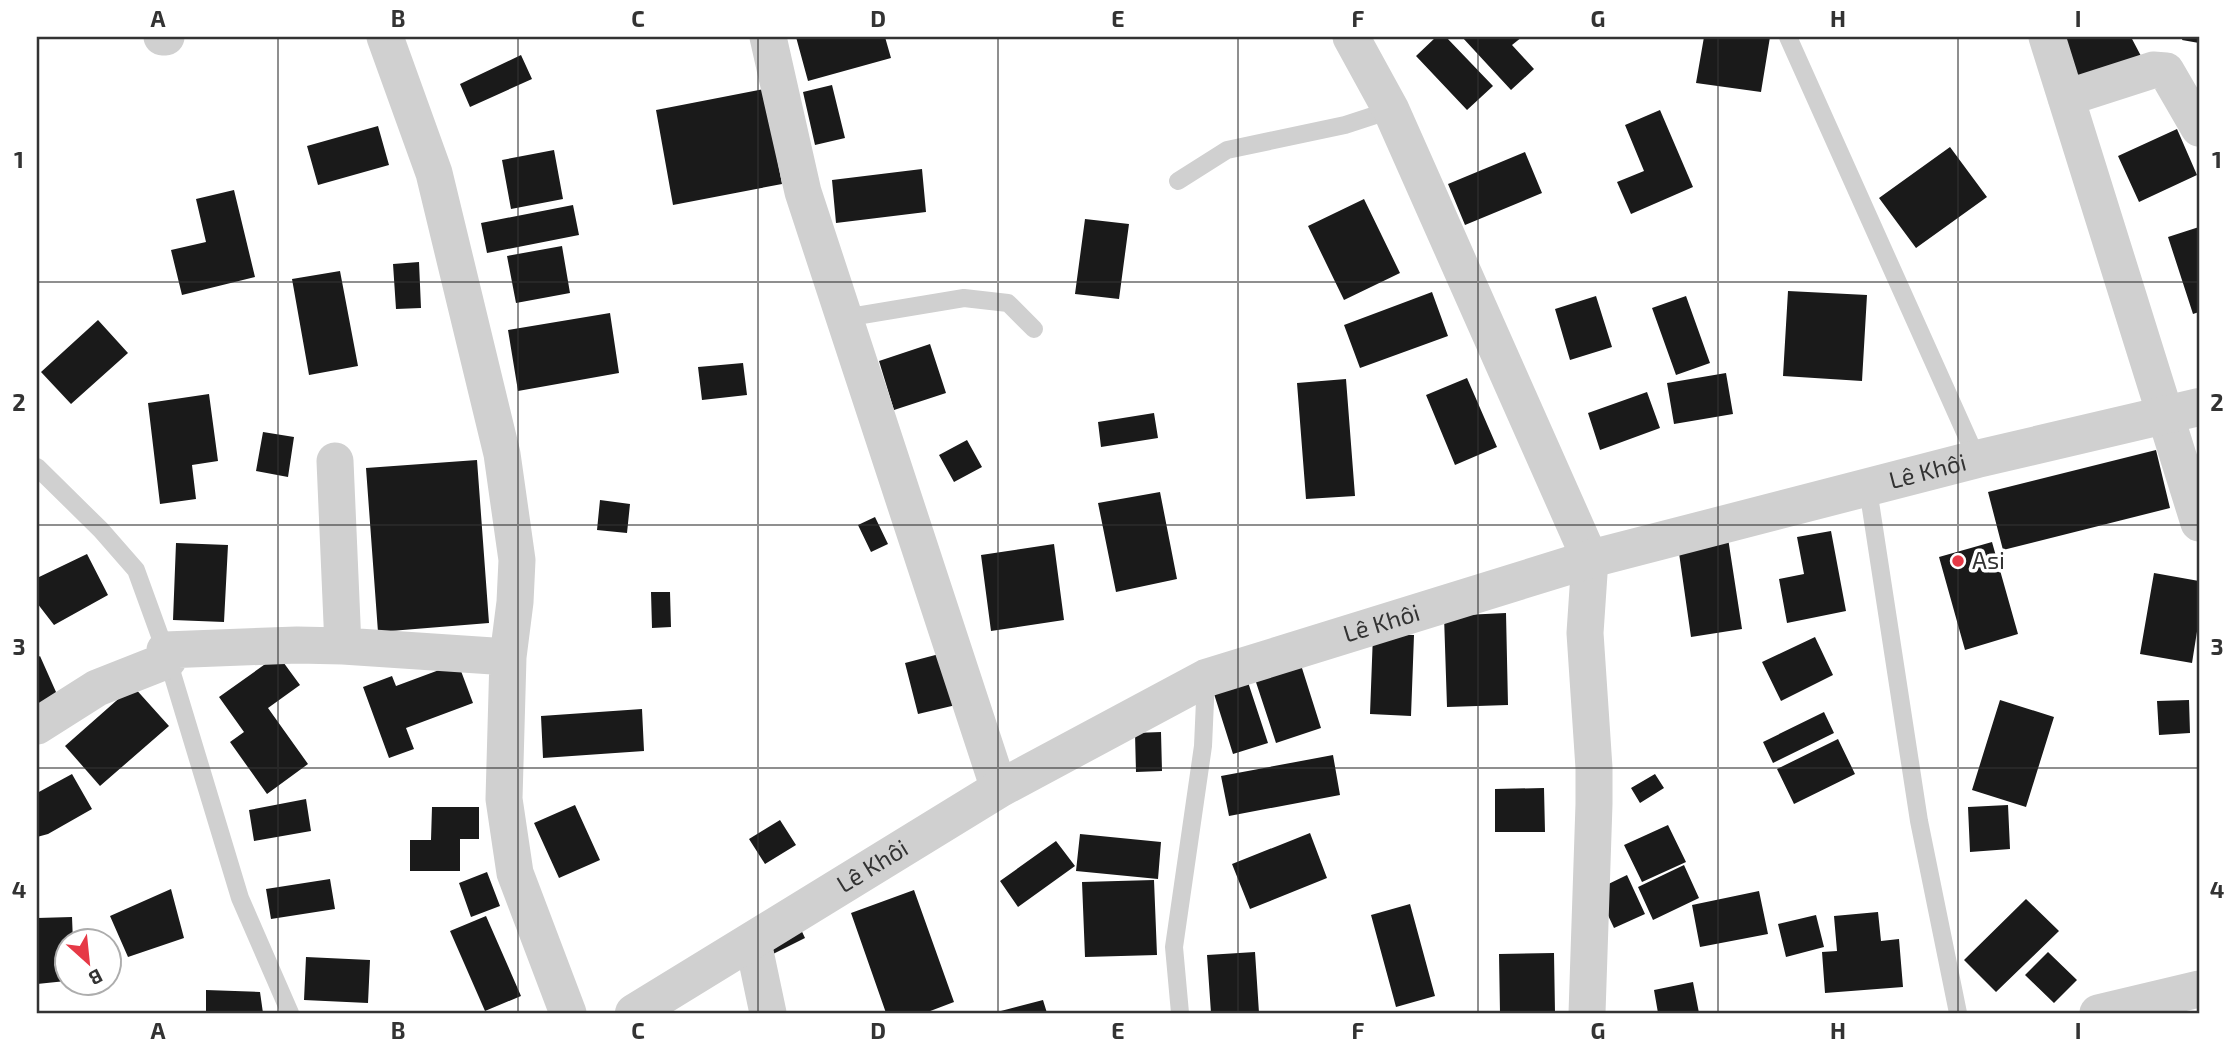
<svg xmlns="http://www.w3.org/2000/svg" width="2236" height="1050" font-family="'Exo 2',sans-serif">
	<rect width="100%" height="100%" fill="#fff"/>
	<path fill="#1a1a1a" d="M796 37H885L891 58 808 81Z
		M1436 37H1446L1493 86 1467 110 1416 56Z
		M1462 37H1522L1512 45 1534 69 1511 90Z
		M1704 37H1770L1761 92 1696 83Z
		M2070 37H2131L2141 56 2082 84 2061 41Z
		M2183 37H2199V43L2182 40Z
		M521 55 532 79 470 107 460 84Z
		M832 85 845 138 815 145 803 92Z
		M764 89 782 184 673 205 656 110Z
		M1660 110 1693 187 1631 214 1617 182 1644 171 1625 125Z
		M378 126 389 165 318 185 307 146Z
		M2177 129 2197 175 2139 202 2118 156Z
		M1950 147 1987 197 1916 248 1879 198Z
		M554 150 563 199 511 209 502 160Z
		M1525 152 1542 193 1465 225 1448 184Z
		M922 169 926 212 836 223 832 180Z
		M234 190 255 277 182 295 171 250 206 242 196 199Z
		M1364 199 1400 273 1344 300 1308 226Z
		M573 205 579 235 487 253 481 223Z
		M1085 219 1129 224 1119 299 1075 294Z
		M2199 227V312L2193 314 2168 237Z
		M562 246 570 293 516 303 507 256Z
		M419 262 421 308 396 309 393 264Z
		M340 271 358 366 309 375 292 279Z
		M1788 291 1867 295 1862 381 1783 376Z
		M1432 292 1448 336 1360 368 1344 325Z
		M1596 296 1612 347 1570 360 1555 309Z
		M1686 296 1710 363 1676 375 1652 308Z
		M610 313 619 373 518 391 508 330Z
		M98 320 128 353 71 404 41 372Z
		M930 344 946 393 894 410 879 361Z
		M743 363 747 395 702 400 698 367Z
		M1726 373 1733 414 1674 424 1667 383Z
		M1467 378 1497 447 1455 465 1426 395Z
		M1346 379 1355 496 1306 499 1297 383Z
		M1647 392 1660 428 1600 450 1588 413Z
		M209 394 218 461 192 465 196 499 160 504 148 403Z
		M1154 413 1158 438 1101 447 1098 422Z
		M263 432 294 437 288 477 256 471Z
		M967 440 982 467 954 482 939 455Z
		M2156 450 2170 508 2003 550 1988 492Z
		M477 460 489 623 378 632 366 468Z
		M1160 492 1177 579 1116 592 1098 503Z
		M600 500 630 504 627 533 597 530Z
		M875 517 888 544 871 552 858 525Z
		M1726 525 1742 629 1691 637 1676 532Z
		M1831 531 1846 611 1787 623 1779 579 1804 574 1797 537Z
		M1992 542 2018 634 1965 650 1939 557Z
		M176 543 228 545 224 622 173 620Z
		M1054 544 1064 620 991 631 981 555Z
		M87 554 108 595 54 625 37 603V578Z
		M2154 573 2199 581V619L2192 663 2140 654Z
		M651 592H670L671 627 652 628Z
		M1506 613 1508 705 1447 707 1444 616Z
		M1373 634 1414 635 1411 716 1370 714Z
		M1815 637 1833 675 1781 701 1762 662Z
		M1295 646 1321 728 1276 743 1249 661Z
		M943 653 956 705 918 714 905 663Z
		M278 655 300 685 268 708 308 764 267 794 230 742 244 732 219 697Z
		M40 656 60 701 37 712V658Z
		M458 663 473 703 406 728 414 749 389 758 363 687 392 676 396 686Z
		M1243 667 1268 743 1233 754 1209 678Z
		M133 686 169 726 100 786 65 746Z
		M2000 700 2054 717 2026 807 1972 790Z
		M2189 700 2190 733 2159 735 2157 701Z
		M642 709 644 751 543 758 541 716Z
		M1824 712 1834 733 1773 763 1763 742Z
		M1161 732 1162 771 1136 772 1135 733Z
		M1838 739 1855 774 1794 804 1777 769Z
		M1333 755 1340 795 1229 816 1221 776Z
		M72 774 92 809 48 834 37 837V793Z
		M1655 774 1664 788 1640 803 1631 788Z
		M1544 788 1545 832H1495V789Z
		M306 799 311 831 254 841 249 810Z
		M575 805 600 860 559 878 534 823Z
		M2008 805 2010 849 1970 852 1968 807Z
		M432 807H479V839H460V871H410V840H431Z
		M780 820 796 845 765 864 749 839Z
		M1668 825 1686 862 1642 882 1624 845Z
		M1310 833 1327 878 1250 909 1232 864Z
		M1080 834 1161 842 1158 879 1076 871Z
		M1056 841 1075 866 1018 907 1000 881Z
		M1684 865 1699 898 1653 920 1638 887Z
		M487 872 500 906 471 917 459 883Z
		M1627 875 1645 914 1614 928 1596 890Z
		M330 879 335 909 271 919 266 889Z
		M1154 880 1157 955 1085 957 1082 882Z
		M171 889 184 938 128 957 110 916Z
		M914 890 954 1002 925 1013H886L851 913Z
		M1759 891 1768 934 1700 947 1692 905Z
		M2026 899 2059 931 1996 992 1964 960Z
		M1410 904 1435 996 1396 1007 1371 915Z
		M1878 912 1881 941 1899 939 1903 987 1825 993 1822 952 1837 951 1834 916Z
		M1816 915 1824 947 1786 957 1778 924Z
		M486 916 521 996 485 1011 450 931Z
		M72 917 73 942H66V981L37 984V918Z
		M796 919 805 938 771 955 761 936Z
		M1255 952 1259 1013H1211L1207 955Z
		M2048 952 2077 980 2054 1003 2025 975Z
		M1554 953 1555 1013H1500L1499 954Z
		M306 957 370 960 368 1003 304 1000Z
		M1693 982 1699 1013H1658L1654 990Z
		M206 990 260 992 263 1013H206Z
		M1043 1000 1047 1013H998L997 1012Z"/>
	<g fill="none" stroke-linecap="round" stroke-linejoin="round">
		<path stroke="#d0d0d0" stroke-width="18" d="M1788 37 1977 459
			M1178 181 1227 150 1345 125 1391 110
			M844 318 964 298 1008 303 1034 329
			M37 467 101 530 136 570 165 650 240 898 290 1013
			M1868 489 1919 821 1958 1013
			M1180 1013 1174 947 1203 746 1206 678"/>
		<path stroke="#d0d0d0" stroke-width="37" d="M162 37H166
			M385 37 434 173 502 454 517 560 515 602 508 657 504 799 515 873 568 1013
			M768 37 803 192 999 789
			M1351 37 1391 110 1590 559 1585 633 1594 768V804L1587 1013
			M2047 37 2199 523
			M2066 98 2153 70 2166 71 2199 128
			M335 461 343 646
			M165 650 297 645 343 646 508 657
			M37 726 97 688 168 660
			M753 942 768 1013
			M2098 1013 2199 989"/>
		<path stroke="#d0d0d0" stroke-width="38" id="s1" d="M634 1013 999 789 1206 678 1590 559 1977 459 2199 407"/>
	</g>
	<path fill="none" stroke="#333" stroke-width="2" stroke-opacity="0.55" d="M278 37V1013M518 37V1013M758 37V1013M998 37V1013M1238 37V1013M1478 37V1013M1718 37V1013M1958 37V1013M37 282H2199M37 525H2199M37 768H2199"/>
	<circle fill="#e63946" stroke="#fff" stroke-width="2.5" cx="1958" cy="561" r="7"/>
	<g text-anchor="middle" stroke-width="7" stroke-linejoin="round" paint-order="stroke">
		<g font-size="24" fill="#333" stroke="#fff">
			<text dy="8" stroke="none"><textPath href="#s1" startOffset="1414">Lê Khôi</textPath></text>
			<text dy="8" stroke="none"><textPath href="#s1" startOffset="847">Lê Khôi</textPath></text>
			<text dy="8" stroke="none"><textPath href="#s1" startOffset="280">Lê Khôi</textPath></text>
		</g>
		<g font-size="24" fill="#333" stroke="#fff" text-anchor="start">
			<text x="1972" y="569">Asi</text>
		</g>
	</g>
	<rect width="2236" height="1050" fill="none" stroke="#ffffff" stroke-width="77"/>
	<g transform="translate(88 962) rotate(153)"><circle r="33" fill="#ffffff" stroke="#adadad" stroke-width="2"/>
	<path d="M0-5L12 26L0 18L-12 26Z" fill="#e63946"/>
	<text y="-10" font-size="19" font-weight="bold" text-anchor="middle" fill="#333333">B</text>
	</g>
	<rect x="38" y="38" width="2160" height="974" fill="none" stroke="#333" stroke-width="2.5"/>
	<g font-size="23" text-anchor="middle" font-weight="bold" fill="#333">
		<text x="158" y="27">A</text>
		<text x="398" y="27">B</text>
		<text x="638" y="27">C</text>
		<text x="878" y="27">D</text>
		<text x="1118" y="27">E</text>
		<text x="1358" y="27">F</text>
		<text x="1598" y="27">G</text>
		<text x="1838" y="27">H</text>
		<text x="2078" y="27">I</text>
		<text x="19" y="168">1</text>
		<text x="2217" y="168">1</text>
		<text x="19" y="411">2</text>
		<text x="2217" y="411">2</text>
		<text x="19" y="655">3</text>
		<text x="2217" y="655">3</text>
		<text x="19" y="898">4</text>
		<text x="2217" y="898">4</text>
		<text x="158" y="1039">A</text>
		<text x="398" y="1039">B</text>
		<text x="638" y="1039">C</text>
		<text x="878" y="1039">D</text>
		<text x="1118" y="1039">E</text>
		<text x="1358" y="1039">F</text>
		<text x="1598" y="1039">G</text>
		<text x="1838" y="1039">H</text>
		<text x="2078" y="1039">I</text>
	</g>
</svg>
